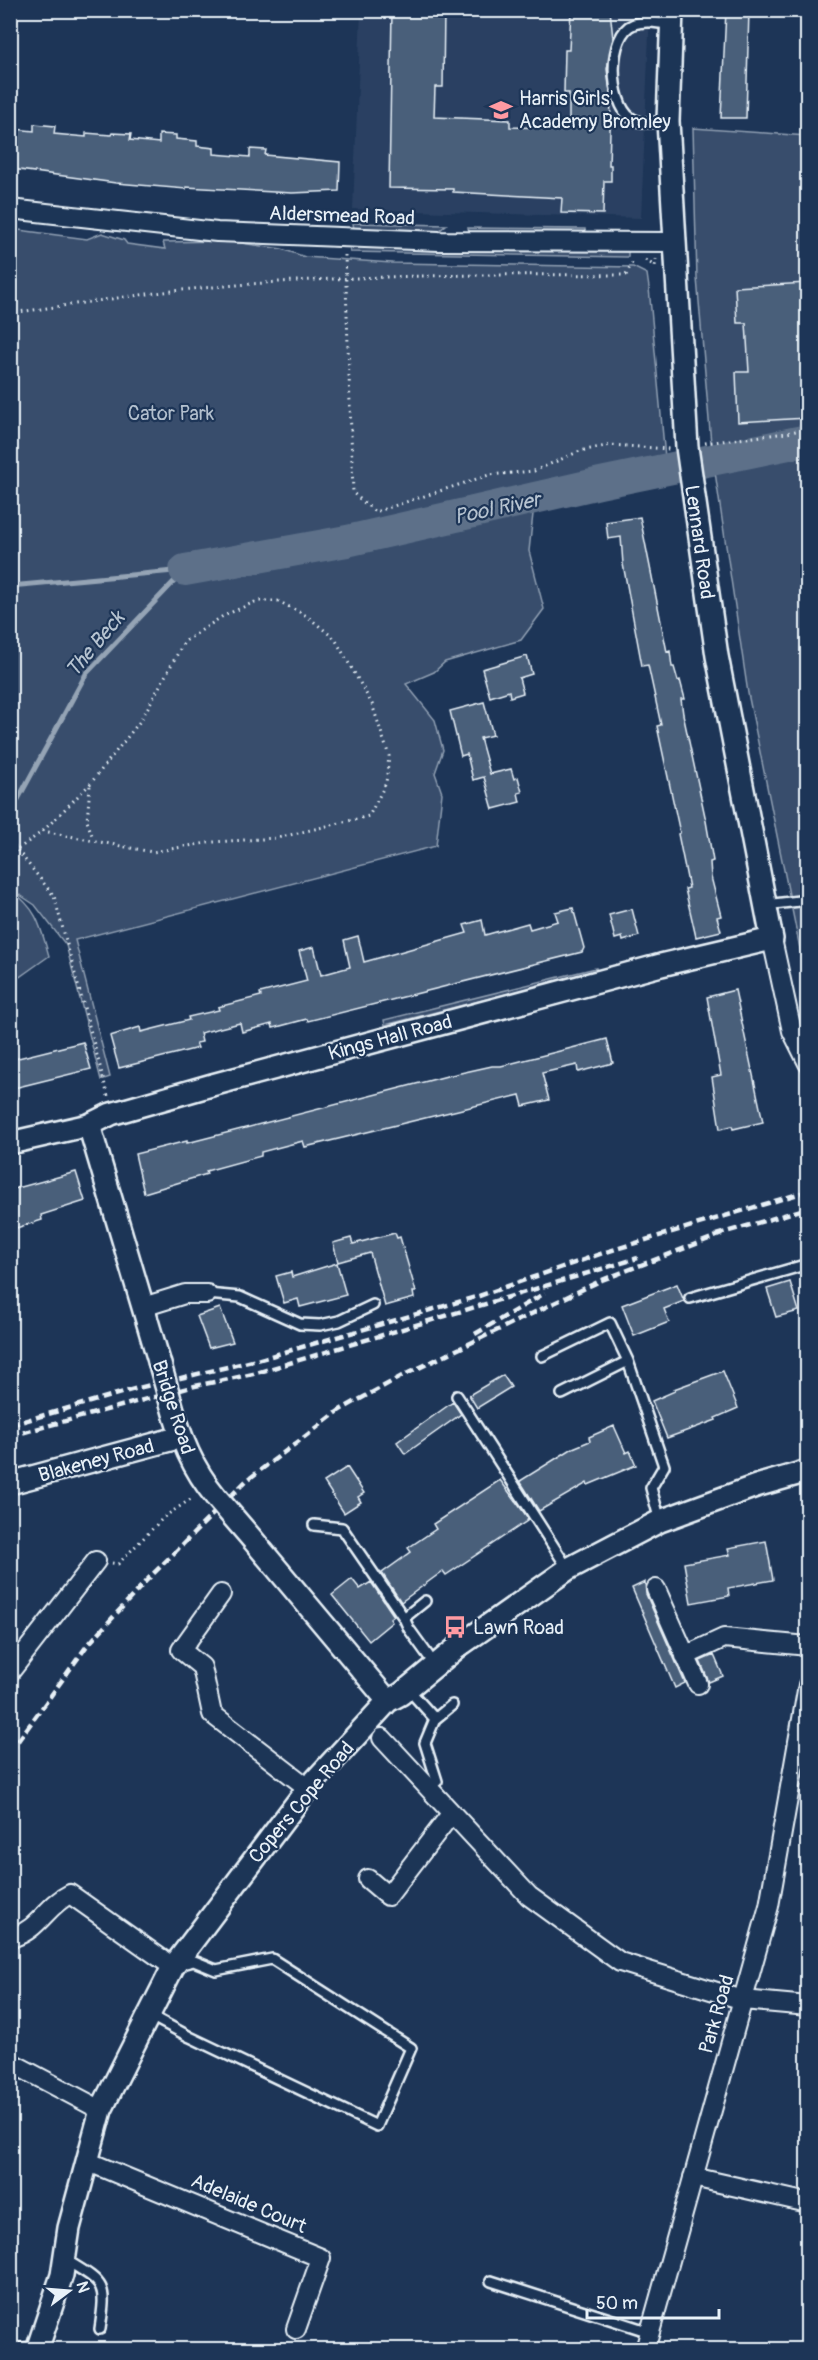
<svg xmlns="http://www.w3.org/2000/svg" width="818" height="2360" font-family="Pangolin,sans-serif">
	<rect width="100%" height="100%" fill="#1d3557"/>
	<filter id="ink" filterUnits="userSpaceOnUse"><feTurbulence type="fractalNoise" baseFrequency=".0167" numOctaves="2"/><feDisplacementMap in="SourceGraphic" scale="12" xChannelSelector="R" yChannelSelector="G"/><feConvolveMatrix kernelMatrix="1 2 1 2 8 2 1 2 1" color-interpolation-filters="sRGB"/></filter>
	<g filter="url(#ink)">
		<path fill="#2a4162" d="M361 11H650L641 218 353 209Z"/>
		<path fill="#374d6c" stroke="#909fb2" stroke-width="1.5" fill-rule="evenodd" d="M693 128 807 136V437L712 455 697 278Z
			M353 223 446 225 439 231 354 229Z
			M468 228 585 229V234H470Z
			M11 229 87 239 102 233 124 240 127 244 165 249 163 242 227 241 282 249 305 257 392 263 633 267 647 274 649 288 667 479 545 501 533 514 529 551 544 609 521 640 445 662 434 672 406 684 435 720 443 750 435 773 442 793 436 846 75 940 110 1077 101 1080 66 945 35 905 11 889ZM375 533 365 545 247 567 248 563 210 569Z
			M351 247 628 252V257L350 252Z
			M807 446V983L748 693 715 472Z
			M11 890C38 910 40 925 49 956L11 983Z
			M596 968 597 971 385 1025 384 1020Z"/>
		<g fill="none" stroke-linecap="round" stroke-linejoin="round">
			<path stroke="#95a4b5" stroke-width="5" d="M10 586 185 570
				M10 814 86 674 185 570"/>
			<path stroke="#5d7089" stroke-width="32" d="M185 570 347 541 600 483 808 440"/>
		</g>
		<path fill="#495e7a" stroke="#e8f1f8" stroke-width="1.5" d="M392 10H444L443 87H435L434 117 510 120V127L554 128V125H569V93H564L565 50H569L571 10H610L613 39 607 69 611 98 609 165H611V181H604L603 214 561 213 562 198 453 192V189L389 188Z
			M726 10H749L746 118H721Z
			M34 124 55 126 54 134 86 137V133L111 135 112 133 131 134 130 140 159 143V134L176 135V139L197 141V146L214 148V154L250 157V149L266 150 265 155 340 162 339 191 292 193 186 187V189L116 183 12 169 15 129 34 131Z
			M807 283V418L738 422 736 372H749L746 323H737L735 287Z
			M640 517 667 652 670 651 672 667H674L678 681 680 680 685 699H681L683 714 706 821 713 861 710 862 711 877 721 916 717 917 721 931 696 937 685 889 689 888 678 834 680 833 657 726 661 725 648 665 642 666 623 564 621 537 608 539 606 522Z
			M527 656 532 674 519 678 523 693 510 697 509 691 490 697 482 669Z
			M484 702 493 735 480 738 490 774 511 769 514 779 518 777 522 792 518 793 520 802 493 809 484 777 473 780 467 754 461 756 450 711Z
			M573 908 584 948 582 952 308 1021 307 1019 273 1028 272 1024 242 1032 240 1023 200 1033 202 1042 196 1043 198 1048 119 1068 110 1036 140 1027 141 1032 189 1020 188 1017 219 1010 218 1007 261 996 260 993 307 981 299 951 314 947 321 975 350 967 344 940 358 936 364 962 467 933 464 925 482 920 485 935 528 923 530 929 558 921 555 912Z
			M632 909 639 936 623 941 622 937 615 939 609 915Z
			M735 990 763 1122 733 1129 732 1126 720 1129 712 1077 721 1075 707 997Z
			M607 1039 613 1063 578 1072 577 1065 542 1073 549 1100 523 1106 520 1095 305 1147 303 1141 261 1152V1156L206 1171 207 1174 144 1193 135 1154 187 1141V1143L447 1076 492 1066H501Z
			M83 1042 91 1069 10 1089V1060Z
			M76 1172 85 1201 41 1215 42 1220 10 1230V1190Z
			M395 1233 397 1238 400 1237 416 1292H413L414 1298 385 1306 370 1253 338 1262 333 1243 351 1238 353 1244Z
			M337 1263 346 1295 300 1307 298 1299 284 1303 276 1276 291 1272 292 1277Z
			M790 1282 799 1311 776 1317 767 1289Z
			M677 1284 684 1301 664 1309 669 1322 634 1336 622 1305Z
			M220 1308 233 1342 209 1348 197 1316Z
			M723 1371 738 1408 715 1418 716 1420 667 1438 652 1401 675 1391 674 1389Z
			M503 1375 511 1387 477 1408 469 1395Z
			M453 1402 461 1414 405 1454 397 1442Z
			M614 1426 626 1453 630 1451 636 1465 588 1485 587 1483 539 1511 520 1481 573 1448 590 1441 589 1437Z
			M347 1467 364 1493 358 1497 361 1502 344 1513 324 1482Z
			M500 1480 528 1518 527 1521 446 1575 443 1571 401 1602 382 1573 411 1552 408 1548 436 1529 433 1524Z
			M766 1541 773 1580 728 1588 729 1596 691 1603 684 1563 730 1555 728 1548Z
			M352 1579 360 1589 371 1582 394 1616 390 1619 392 1622 369 1641 332 1595Z
			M645 1582 646 1594 685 1683 675 1688 632 1588Z
			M714 1655 723 1676 709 1682 700 1661Z"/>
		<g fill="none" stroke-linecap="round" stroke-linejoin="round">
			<g stroke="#e8f1f8" stroke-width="14">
				<path id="service" d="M668 121C656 122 641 125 631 118 609 103 607 34 634 24 646 20 659 23 671 25
					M765 905 808 900
					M207 1294 240 1297 300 1324 320 1325 339 1321 373 1305
					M690 1298 808 1264
					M542 1356 610 1323 628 1361 664 1466 651 1488 660 1521
					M562 1394 628 1361
					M457 1396 568 1569
					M314 1525 342 1528 404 1618
					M425 1601 404 1618 409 1629 435 1665
					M408 1689 435 1719 452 1705
					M429 1788 437 1781 425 1743 435 1719
					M149 2015 190 2037 377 2126 411 2048 272 1959 216 1970 194 1961 178 1965
					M64 2259C105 2284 107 2282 100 2329
					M491 2281 650 2332
					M10 2349 37 2347"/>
			</g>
			<g stroke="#e8f1f8" stroke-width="22">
				<path id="minor" d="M10 209 217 232 439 241 673 242
					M772 939 792 1031 808 1063
					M143 1307 185 1294H207
					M656 1589 698 1684
					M221 1594 181 1650 202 1667 212 1714 308 1788
					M685 1656 724 1638 808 1646
					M10 1672 96 1561
					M382 1738 529 1896 620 1962 743 2000 808 2006
					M368 1879 388 1896 451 1814
					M10 1936 14 1937C40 1928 46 1906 70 1894L173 1967
					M10 2062 101 2110
					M89 2162 321 2258 296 2329
					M693 2177 808 2203
					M645 2350 769 1906 808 1685"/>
			</g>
			<g stroke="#e8f1f8" stroke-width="26">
				<path id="tertiary" d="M89 1125 159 1361
					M10 1143 89 1125 111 1114 212 1085 661 965 772 939 717 656 687 447 668 121 672 10
					M171 1403C181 1439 192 1468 216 1497
					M10 1483 181 1437
					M253 1540 388 1701
					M37 2350 62 2275 69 2228 101 2110 173 1967 308 1788 388 1701 401 1694 459 1646 568 1569 660 1521 756 1486 808 1471"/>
			</g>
			<path stroke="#e8f1f8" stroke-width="3" stroke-dasharray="1.5 4.5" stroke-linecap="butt" d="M345 255 353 493 375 512 489 475 534 471 580 451 611 445 669 449
				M645 260 655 266 656 259
				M10 313C67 306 124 296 182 290 329 275 478 274 626 275L633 261
				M705 443 787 433 808 428
				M90 786 87 821 93 838
				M10 841 54 896 108 1096
				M18 849 43 831 152 852 213 842 277 838 369 816 386 783 389 756 372 704 335 639 307 616 278 601H257L223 616 184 642 141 720 90 784 43 831
				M112 1563 118 1564 164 1517 194 1497"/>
			<use href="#service" stroke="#1d3557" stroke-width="9"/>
			<use href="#minor" stroke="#1d3557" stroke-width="18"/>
			<use href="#tertiary" stroke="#1d3557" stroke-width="21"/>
			<path stroke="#e8f1f8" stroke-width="4.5" stroke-dasharray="9 4.5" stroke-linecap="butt" d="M716 1235 808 1208
				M475 1334 545 1293
				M10 1425 138 1388 257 1360 479 1296 606 1252 808 1191
				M10 1436 195 1386 253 1374 638 1258
				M10 1752 86 1647 146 1581 246 1481 340 1410 402 1376 602 1280 722 1234"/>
			<g stroke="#e8f1f8" stroke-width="26" stroke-linecap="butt">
				<path id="tertiary-bridge" d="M159 1361 171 1403
					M216 1497 253 1540"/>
			</g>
			<use href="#tertiary-bridge" stroke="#1d3557" stroke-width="21"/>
		</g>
	</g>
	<defs>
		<g id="school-bare" transform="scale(1.8)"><path d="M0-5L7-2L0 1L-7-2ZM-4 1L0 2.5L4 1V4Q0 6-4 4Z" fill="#ff9aa2" stroke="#1d3557" stroke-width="2.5" paint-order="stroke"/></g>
		<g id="bus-bare" transform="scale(1.8)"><path d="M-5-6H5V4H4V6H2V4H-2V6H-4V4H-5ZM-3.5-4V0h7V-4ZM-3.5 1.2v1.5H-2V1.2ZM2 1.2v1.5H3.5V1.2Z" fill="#ff9aa2" stroke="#1d3557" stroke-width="2.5" paint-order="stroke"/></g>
	</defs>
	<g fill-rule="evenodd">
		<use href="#school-bare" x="501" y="110"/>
		<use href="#bus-bare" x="455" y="1627"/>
	</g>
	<g text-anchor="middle" stroke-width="4.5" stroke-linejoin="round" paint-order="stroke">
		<g font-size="20" fill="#e8f1f8" stroke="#1d3557" text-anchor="start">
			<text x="519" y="105">Harris Girls'<tspan x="519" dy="23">Academy Bromley</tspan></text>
			<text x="473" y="1634">Lawn Road</text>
		</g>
		<g font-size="20" fill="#e8f1f8" stroke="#1d3557">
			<text transform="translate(342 215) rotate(2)" y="7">Aldersmead Road</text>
			<text transform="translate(700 542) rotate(82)" y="7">Lennard Road</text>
			<text transform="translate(390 1037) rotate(-15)" y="7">Kings Hall Road</text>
			<text transform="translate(174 1407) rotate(72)" y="7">Bridge Road</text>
			<text transform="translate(96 1460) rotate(-15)" y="7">Blakeney Road</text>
			<text transform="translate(301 1802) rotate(-50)" y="7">Copers Cope Road</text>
			<text transform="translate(716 2014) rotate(-74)" y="7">Park Road</text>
			<text transform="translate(249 2203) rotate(23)" y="7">Adelaide Court</text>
		</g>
		<g font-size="20" fill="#b3c0ce" stroke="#1d3557">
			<text x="171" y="420">Cator Park</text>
		</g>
		<g font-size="21" font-style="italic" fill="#b7c4d1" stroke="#1d3557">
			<text transform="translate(497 508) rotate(-12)" y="7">Pool River</text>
			<text transform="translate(95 644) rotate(-50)" y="7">The Beck</text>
		</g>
	</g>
	<rect width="818" height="2360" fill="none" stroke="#1d3557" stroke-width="36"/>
	<rect x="18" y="18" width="782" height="2324" fill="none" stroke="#e8f1f8" stroke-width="2" filter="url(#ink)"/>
	<g transform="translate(69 2291) rotate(74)" stroke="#1d3557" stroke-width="4.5" paint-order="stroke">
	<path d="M0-4.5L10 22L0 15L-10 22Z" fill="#e8f1f8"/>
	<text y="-9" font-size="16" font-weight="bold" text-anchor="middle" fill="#e8f1f8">N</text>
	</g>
	<path d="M587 2309v9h132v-9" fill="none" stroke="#e8f1f8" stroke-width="3"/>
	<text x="596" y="2309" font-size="18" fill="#e8f1f8" stroke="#1d3557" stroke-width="4.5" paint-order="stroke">50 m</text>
</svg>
